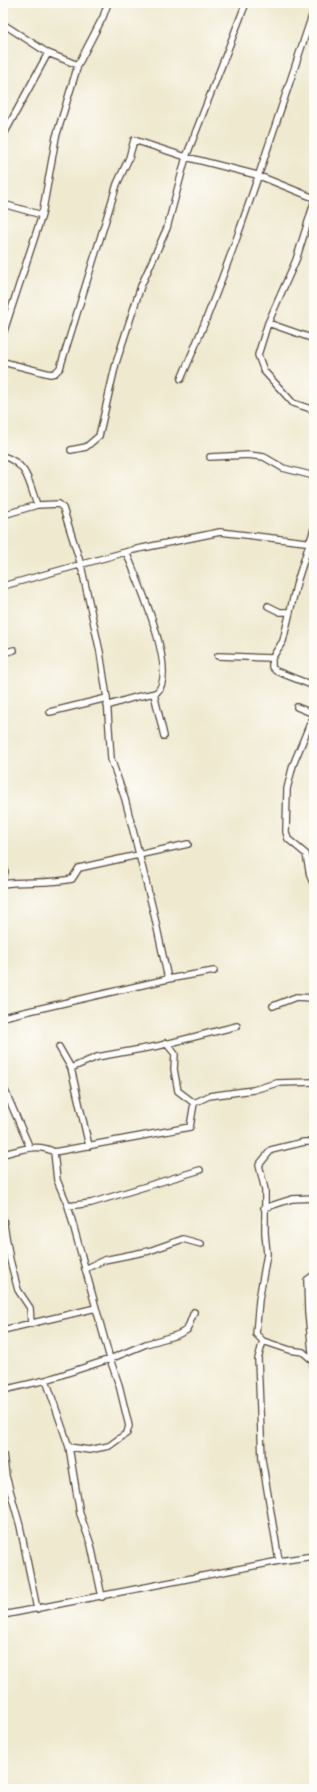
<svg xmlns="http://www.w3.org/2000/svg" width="317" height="1792" font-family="Vollkorn,serif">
	<rect width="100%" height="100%" fill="#fdfcf7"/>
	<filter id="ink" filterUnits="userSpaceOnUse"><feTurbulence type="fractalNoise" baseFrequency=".025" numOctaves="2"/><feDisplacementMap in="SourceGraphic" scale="8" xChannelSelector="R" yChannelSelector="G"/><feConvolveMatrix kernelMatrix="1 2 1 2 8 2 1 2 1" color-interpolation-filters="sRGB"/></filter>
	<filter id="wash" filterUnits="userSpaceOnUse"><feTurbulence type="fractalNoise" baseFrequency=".012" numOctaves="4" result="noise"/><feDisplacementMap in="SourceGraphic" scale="16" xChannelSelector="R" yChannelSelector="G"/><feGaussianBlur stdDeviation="0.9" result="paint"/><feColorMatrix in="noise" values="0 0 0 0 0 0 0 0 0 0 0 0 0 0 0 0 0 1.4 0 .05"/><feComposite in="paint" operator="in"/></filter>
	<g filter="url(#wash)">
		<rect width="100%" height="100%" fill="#efe9cf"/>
	</g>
	<g filter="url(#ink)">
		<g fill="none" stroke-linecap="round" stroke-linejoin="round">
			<g stroke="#564739" stroke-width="8">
				<path id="minor" d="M3 4 4 3
					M3 24 48 53 78 65
					M3 136 48 53
					M314 203 296 260 268 323 258 355 264 371 293 403 314 410
					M3 204 42 215
					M268 323 314 339
					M3 334 42 215 56 137 78 65 103 17 108 3
					M3 362 50 374 55 373 60 368 117 184 129 158 134 140 186 157 257 175 314 198
					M181 379C234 259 272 133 314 10
					M71 450 86 447 99 436 116 363 141 286 167 228 186 157 246 3
					M3 456C28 464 29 483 37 505
					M210 457 248 455 264 457 283 468 314 476
					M3 515 37 505 59 504 63 508 81 565 100 652 107 698 111 759 125 799 139 854 154 914 168 979
					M314 529 297 582 283 641 272 658V667L276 671 314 686
					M3 586 133 550 220 532 314 543
					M268 606 280 612H290
					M3 653 14 650
					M218 656 272 658
					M154 694 164 736
					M107 706C120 702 132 697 146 695 149 694 154 694 157 692 179 672 136 576 126 552
					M297 707 314 714 293 765 287 789 286 832 288 839 306 854 310 876 314 885
					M50 712 107 698
					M3 858 5 872 3 876
					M3 884C26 881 49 884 72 879L79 868 188 844
					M273 1006 296 997 314 998
					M3 1017 168 979 214 971
					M59 1047 71 1068 89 1146
					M71 1068 97 1057 158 1046 237 1026
					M3 1086 30 1148
					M194 1103 209 1096 253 1090 277 1083 314 1082
					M54 1152 57 1180 68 1206 110 1359 119 1385 129 1426 127 1433 109 1446 89 1450 69 1447
					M3 1154C20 1150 38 1143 54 1152L190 1127 194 1103 178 1091 174 1069 175 1054 166 1043
					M68 1206 91 1203 200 1170
					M264 1208 292 1199 314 1198
					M3 1219 10 1260 18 1290 30 1308 31 1324
					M85 1269 104 1260 149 1251 183 1239 201 1244
					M314 1275 307 1280 308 1312 314 1372
					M3 1330 96 1308
					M263 1341 256 1334 259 1300 267 1254 265 1233V1190L259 1165 271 1150 304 1142H314
					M46 1380 69 1447 80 1514 91 1545 102 1597
					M3 1390 46 1380 110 1359 146 1344 177 1335 187 1330 194 1312
					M3 1454 6 1476 20 1526 37 1609
					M279 1561 262 1459 258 1359 263 1341 290 1350 303 1352 312 1360
					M3 1615 279 1561 314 1556"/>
			</g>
			<use href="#minor" stroke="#fff" stroke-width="5.5"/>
		</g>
	</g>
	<rect width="317" height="1792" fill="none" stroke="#fdfcf7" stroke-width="16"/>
</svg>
